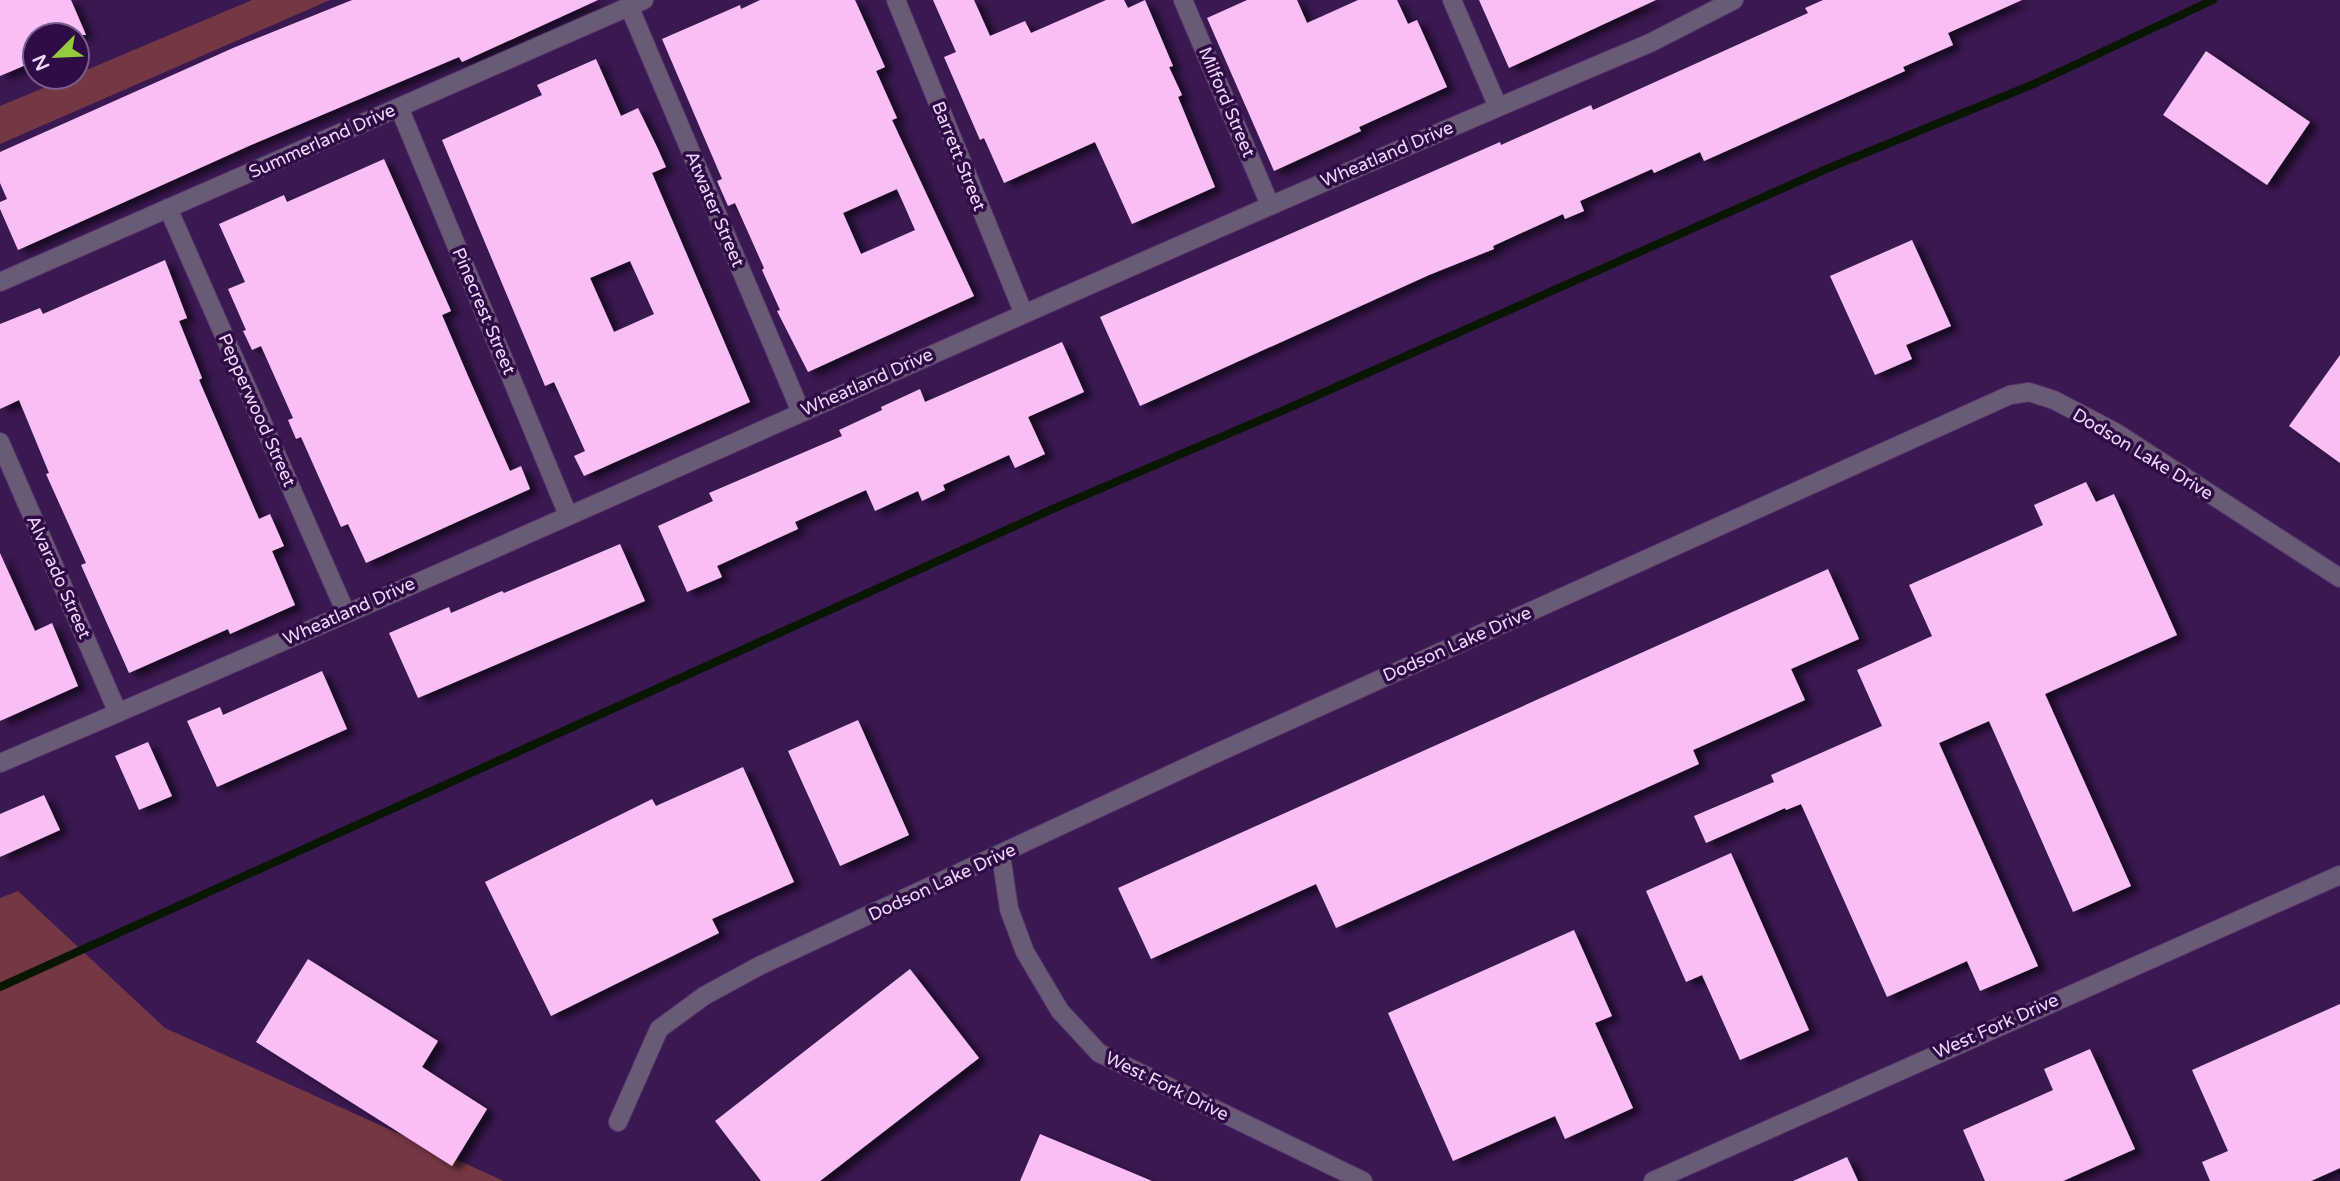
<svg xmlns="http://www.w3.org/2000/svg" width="2340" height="1181" font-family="'Varela Round',sans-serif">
	<defs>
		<filter id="shadow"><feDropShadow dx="8" dy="4.5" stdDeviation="3.5" flood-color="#0009"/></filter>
	</defs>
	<rect width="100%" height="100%" fill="#3a1852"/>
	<path fill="#743744" d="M252 0H330L0 144V106L70 77H77V74Z
		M18 891 165 1028 504 1181H0V898Z"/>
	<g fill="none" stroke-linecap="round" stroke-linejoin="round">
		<path stroke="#091600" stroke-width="8" d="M0 987 1048 511 1291 407 1824 170 2036 83 2213 0"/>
	</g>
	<path fill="#f9bef6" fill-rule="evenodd" filter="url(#shadow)" d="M0 0H71L86 35H35V61L0 76Z
		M352 0H598L462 62 459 57 251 145 18 250 0 209V202L7 199 0 183V152L233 48Z
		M760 0H855L885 67 876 71 897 118 892 120 974 296 808 372 777 311 780 310 762 270 764 268 735 203 728 206 717 181 722 179 662 39 740 5 741 9ZM897 189 915 230 861 254 843 213Z
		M933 0H974L990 36 1025 21 1031 33 1106 0H1124L1128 8 1145 0 1173 66 1169 67 1182 95 1178 97 1215 187 1132 224 1095 142 1004 183 984 138 980 140 944 57 956 52Z
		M1247 0H1297L1307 23 1358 0H1397L1408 24 1417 20 1447 87 1359 127 1361 131 1274 171 1207 18Z
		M1479 0H1656L1509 68Z
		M1823 0H2022L1948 33 1953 45 1903 67 1905 71 1704 161 1700 152 1654 173 1652 169 1580 201 1584 211 1565 219 1563 214 1493 246 1494 249 1429 275 1140 406 1100 317 1500 142 1501 145 1591 105 1593 110 1808 13 1805 8Z
		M2206 51 2310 122 2267 185 2163 115Z
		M596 59 621 116 638 108 657 147 666 167 652 173 750 402 584 476 574 456 585 451 554 382 545 386 442 140 542 95 537 85ZM630 261 654 314 614 332 590 278Z
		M384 159 451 311 442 315 468 376 510 471 521 466 530 489 366 563 348 524 341 527 301 437 296 439 288 420 293 418 261 346 252 350 243 331 246 330 228 289 245 282 219 224 284 195 287 202Z
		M1912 240 1951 326 1906 345 1912 359 1875 375 1830 276Z
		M165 260 187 318 179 321 202 378 199 380 259 519 270 514 284 546 272 551 295 605 230 634 228 629 129 673 81 565 86 563 46 474 49 473 19 400 0 409V324L40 308 43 314Z
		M1062 342 1084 392 1028 417 1045 454 1015 468 1009 455 943 485 945 490 922 501 918 491 875 511 866 490 795 522 798 529 717 566 722 577 687 592 658 526 713 501 709 493 842 436 839 430 882 410 881 407 920 389 925 402Z
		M2340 355V463L2289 426Z
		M2086 482 2096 502 2114 494 2177 635 2045 694 2131 886 2073 912 1989 721 1939 743 2038 966 1980 991 1967 961 1887 997 1801 804 1786 810 1785 808 1706 843 1694 816 1774 782 1771 775 1882 726 1857 670 1932 636 1909 585 2043 525 2034 505Z
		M620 544 645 601 418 698 389 633 449 607 451 613 502 591 504 593Z
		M0 553 35 631 52 623 78 686 0 721Z
		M1828 569 1859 639 1791 669 1805 700 1693 750 1699 764 1336 928 1316 884 1151 959 1118 888Z
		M322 671 347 729 217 787 187 721 220 707 223 715Z
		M858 720 909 835 840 866 788 751Z
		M148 742 172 796 139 810 115 756Z
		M743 767 794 882 712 919 719 933 551 1016 485 882 652 799 656 806Z
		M44 795 60 830 0 857V814Z
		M1731 853 1809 1030 1740 1060 1702 975 1686 982 1646 891Z
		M1574 930 1612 1016 1595 1023 1633 1108 1565 1139 1555 1116 1453 1161 1388 1013Z
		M308 959 438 1041 422 1067 487 1109 452 1166 256 1042Z
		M910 969 979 1058 820 1181H761L715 1121Z
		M2340 1004V1168L2311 1181H2210L2202 1162 2228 1151 2192 1070Z
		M2090 1049 2135 1149 2063 1181H1985L1963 1130 2053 1090 2044 1069Z
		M1040 1134 1152 1181H1020Z
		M1847 1157 1858 1181H1793Z"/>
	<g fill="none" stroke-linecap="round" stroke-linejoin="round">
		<g stroke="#56376d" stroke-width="20">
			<path id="minor" d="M896 0 1023 312
				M1183 0 1270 205
				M1452 0 1498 107
				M629 6 801 412
				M399 107 568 515
				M168 208 346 613
				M0 282 644 0
				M0 442 118 713
				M0 763C553 529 1097 275 1650 43L1734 0
				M1001 855 1009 909 1025 952 1060 1011 1099 1053 1363 1181
				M618 1122 659 1029 704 996 759 966 1208 757 2010 395 2029 392 2054 400 2115 432 2340 578
				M1653 1181 2340 875"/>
		</g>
		<use href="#minor" stroke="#695b76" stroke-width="18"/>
	</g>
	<g text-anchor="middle" stroke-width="7" stroke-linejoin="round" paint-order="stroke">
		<g font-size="18" fill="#ecd9fd" stroke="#300c46">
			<text transform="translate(1227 102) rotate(67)" y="6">Milford Street</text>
			<text transform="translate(322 141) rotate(-24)" y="6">Summerland Drive</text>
			<text transform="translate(1387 154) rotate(-23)" y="6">Wheatland Drive</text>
			<text transform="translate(959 156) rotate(68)" y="6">Barrett Street</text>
			<text transform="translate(715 209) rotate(67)" y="6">Atwater Street</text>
			<text transform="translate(484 311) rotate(67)" y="6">Pinecrest Street</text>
			<text transform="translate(867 382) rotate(-24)" y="6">Wheatland Drive</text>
			<text transform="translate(257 410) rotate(66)" y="6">Pepperwood Street</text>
			<text transform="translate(2143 454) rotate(31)" y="6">Dodson Lake Drive</text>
			<text transform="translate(59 577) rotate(66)" y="6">Alvarado Street</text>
			<text transform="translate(349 611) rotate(-24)" y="6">Wheatland Drive</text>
			<text transform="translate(1457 644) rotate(-24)" y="6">Dodson Lake Drive</text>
			<text transform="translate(942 882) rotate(-25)" y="6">Dodson Lake Drive</text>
			<text transform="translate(1996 1026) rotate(-24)" y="6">West Fork Drive</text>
			<text transform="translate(1167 1086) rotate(26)" y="6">West Fork Drive</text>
		</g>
	</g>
	<g transform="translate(56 56) rotate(246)"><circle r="33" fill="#300c46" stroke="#7b5e8f" stroke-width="2"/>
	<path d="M0-5L12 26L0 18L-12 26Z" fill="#95cc3b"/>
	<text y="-10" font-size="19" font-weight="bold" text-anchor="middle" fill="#ecd9fd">N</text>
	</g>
</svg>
